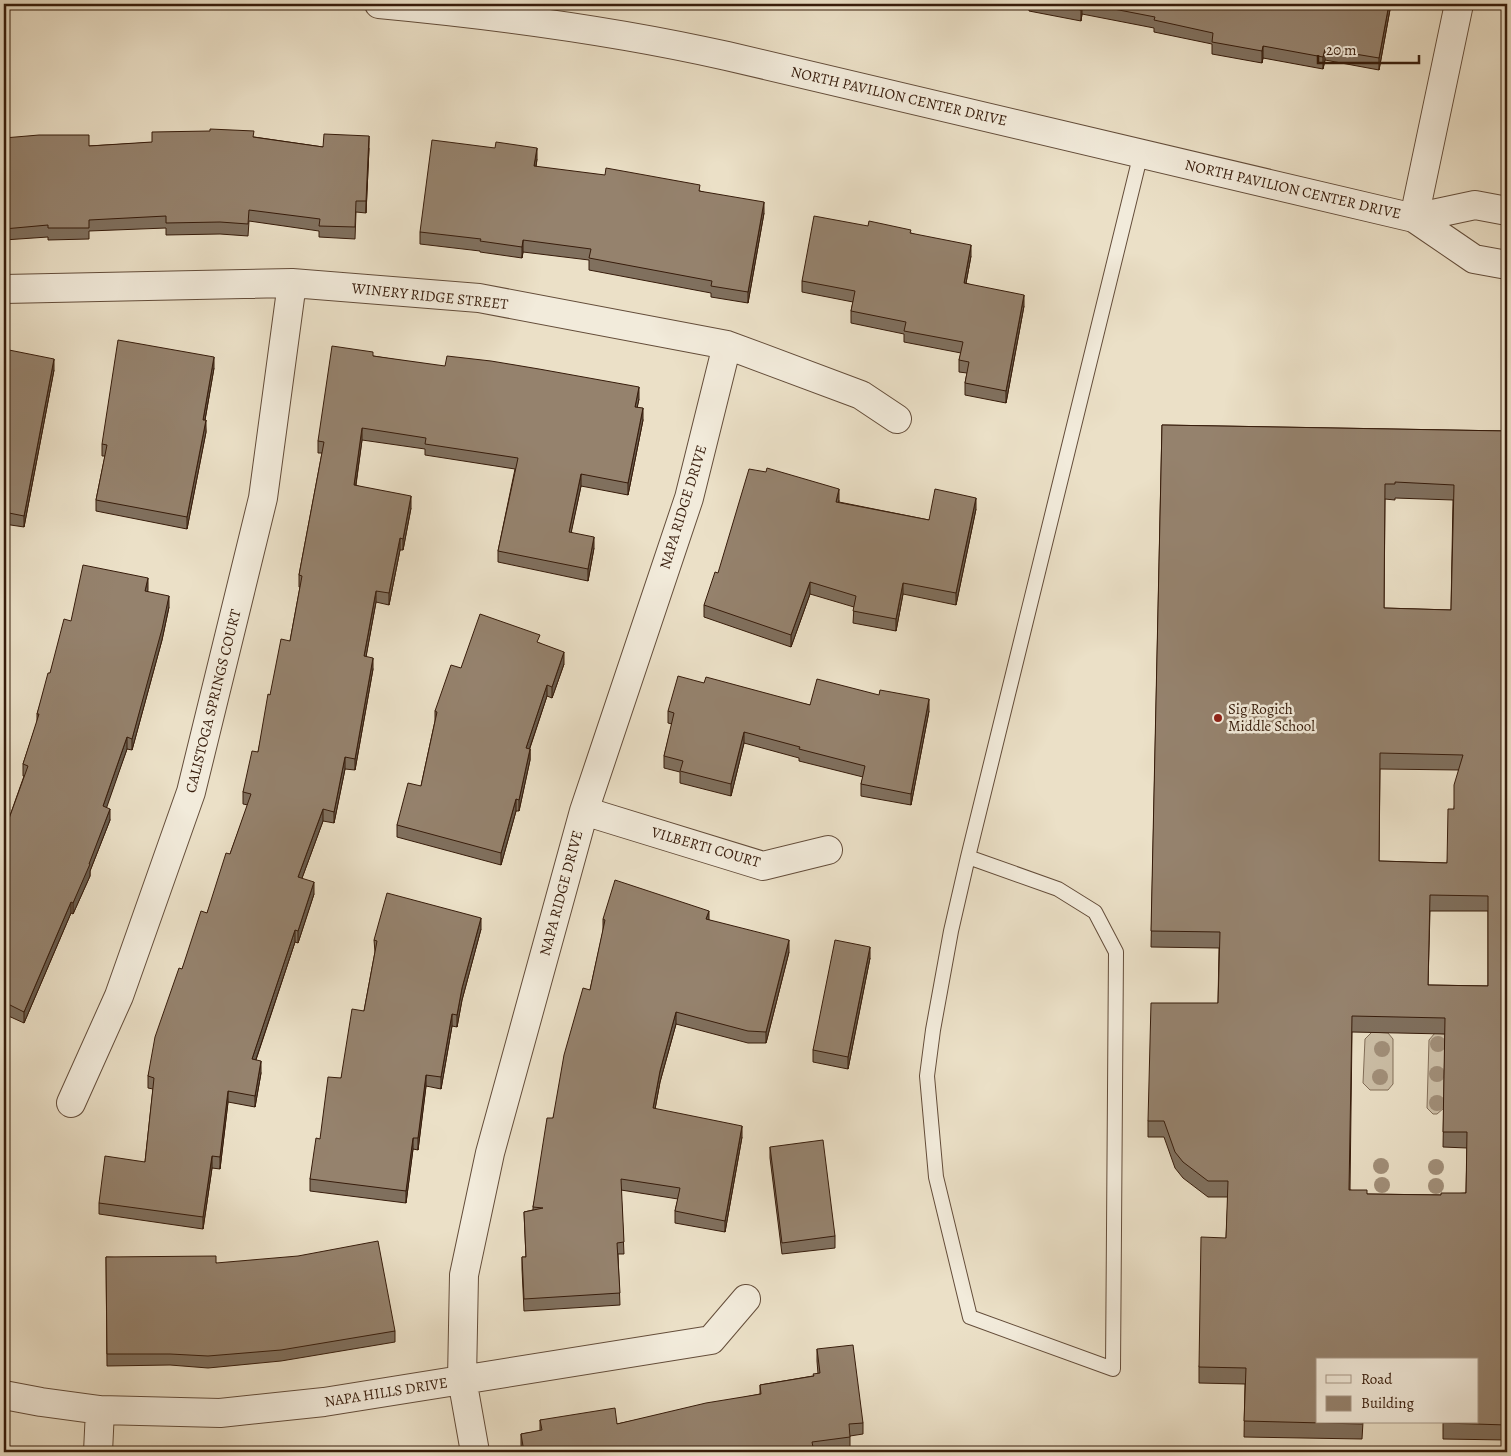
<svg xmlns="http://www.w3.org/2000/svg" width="1511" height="1456" font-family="Alegreya,serif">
	<rect width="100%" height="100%" fill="#ebe0c7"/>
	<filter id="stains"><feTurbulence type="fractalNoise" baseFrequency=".004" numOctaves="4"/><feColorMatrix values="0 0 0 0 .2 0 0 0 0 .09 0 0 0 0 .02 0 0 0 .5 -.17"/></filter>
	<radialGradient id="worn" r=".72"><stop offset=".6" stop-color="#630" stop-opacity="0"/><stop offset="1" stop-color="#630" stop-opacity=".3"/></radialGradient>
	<path fill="#ccbfa7" stroke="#826e59" d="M1372 1032 1388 1033 1393 1039V1084L1388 1090H1370L1363 1083 1365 1039Z
		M1435 1033 1445 1034 1444 1108 1437 1114H1433L1427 1108 1429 1040Z"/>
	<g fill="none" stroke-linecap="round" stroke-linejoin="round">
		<g stroke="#644d3a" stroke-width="16">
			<path id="service" d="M968 857 1058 889 1095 912 1116 952 1113 1369 970 1317 936 1177 927 1076 933 1030 951 931 968 857 1141 153"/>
		</g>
		<g stroke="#644d3a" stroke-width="30">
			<path id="minor" d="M1414 218 1459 4
				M4 289 292 283 479 298 727 345 861 395 897 419
				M584 811 763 866 828 850
				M71 1103 119 996 191 792 263 498 292 283
				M4 1395 41 1402 100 1410 220 1413 324 1402 711 1340 746 1299
				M98 1452 100 1410
				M475 1452 462 1379 464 1275 490 1153 584 811 689 498 727 345"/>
		</g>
		<g stroke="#644d3a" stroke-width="30">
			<path id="tertiary" d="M379 4C496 15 612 30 727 56L1414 218 1474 259 1507 265
				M1414 218 1475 205 1507 211"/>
		</g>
		<use href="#service" stroke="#f2ebdb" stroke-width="14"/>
		<use href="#minor" stroke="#f2ebdb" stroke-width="28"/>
		<use href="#tertiary" stroke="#f2ebdb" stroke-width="28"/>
	</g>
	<g fill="#a18f79">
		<circle cx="1438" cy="1044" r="8"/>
		<circle cx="1382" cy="1049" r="8"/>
		<circle cx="1437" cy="1074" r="8"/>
		<circle cx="1380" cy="1077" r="8"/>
		<circle cx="1437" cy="1103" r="8"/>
		<circle cx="1381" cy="1166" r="8"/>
		<circle cx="1436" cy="1167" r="8"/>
		<circle cx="1382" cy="1185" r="8"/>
		<circle cx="1436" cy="1186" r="8"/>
	</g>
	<path fill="#80705e" stroke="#371c0b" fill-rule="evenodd" d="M1029 4H1391L1379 70 1325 60 1323 69 1263 58 1262 63 1212 54V44L1154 32V28L1082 14 1081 21 1029 11Z
		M254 137 323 147 369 148 366 213 356 212 355 239 319 237V231L249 221 248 236 220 234 166 235V228L89 231V239L48 240V237L4 240V138L89 146Z
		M537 159 536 167 700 191 764 213 748 303 711 297V293L589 270V260L523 252 522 258 480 252V251L420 244V232Z
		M911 233 971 256 966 283 1024 306 1006 403 965 395V383L967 373 959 372V360L961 353 904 342V334L851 323V311L853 302 802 292V281Z
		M4 349 54 370 24 527 4 524Z
		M373 356 639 399 637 407 643 420 628 495 581 486 571 532 594 548 588 581 498 562V551L515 469 425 455V449L362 440 356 485 411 508 403 550H400L389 605 376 602 366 656 373 669 355 770 345 769 334 823 323 821 302 878 314 894 298 943 295 942 256 1060 261 1073 255 1107 228 1102 220 1169 212 1168 203 1229 99 1214V1203L145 1162 153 1089 148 1088V1076L182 969 207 913 230 854 248 805 243 804V792L258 752 270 695 290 641 300 587H299V575L322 453H318V441Z
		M214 368 205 420 206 432 187 529 96 511V500L105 456H102V444Z
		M1162 425 1507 431V1440L1443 1439V1422L1477 1360H1317L1363 1422 1362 1439 1244 1437 1245 1384 1199 1383V1367L1226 1238 1228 1197H1208L1183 1178 1175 1168 1164 1137H1148V1121L1218 1003 1219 948 1151 947ZM1395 498 1453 500 1451 610 1384 608 1385 499 1395 500ZM1380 769 1459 770 1447 863 1379 861ZM1430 911H1488V986L1428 985ZM1352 1032 1445 1034 1443 1147 1467 1148 1466 1193 1441 1195 1367 1194 1350 1190Z
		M839 500V502L929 520 976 509 956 605 903 594 896 631 853 623 854 607 810 594 791 647 704 617V605Z
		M148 590 147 591 169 607 162 640 132 750 127 749 106 807 110 820 90 871V876L73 914 71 913 24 1023 4 1014V826L6 827 24 776H23V764L37 722V714L50 673 71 621Z
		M540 643 564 664 552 698 547 696 530 748V760L519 811H516L501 865 397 837V825L421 786 435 721V711L461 668Z
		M704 683 810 705 929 711 911 805 861 796V784L863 777 799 761V758L744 743 731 796 680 783V772L664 768V756L672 724 668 723V711Z
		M603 919 709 920 789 952 766 1043H748L676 1024 660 1082 655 1109 742 1137 725 1232 675 1223V1211L678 1199 621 1190 624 1254H618L620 1305 524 1311 522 1269V1257H526L524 1212 533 1210V1207L553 1118 590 990 603 931Z
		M481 929 462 1000 457 1027 452 1026 441 1089 426 1086 418 1150 413 1149 406 1203 310 1191V1179L341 1078 364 1011 375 952 374 940Z
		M870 958 848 1069 813 1062V1050Z
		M770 1147 835 1236V1248L782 1254 770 1158Z
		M106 1257 216 1263 395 1331V1342L281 1361 208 1368 170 1365 107 1366Z
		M817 1349 863 1423V1434L850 1436V1448L820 1452H522L521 1445V1434L540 1431V1420L617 1424 760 1394V1385L813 1376 818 1374 817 1361Z"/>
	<path fill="#685b4c" stroke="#371c0b" d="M1082 4V14L1081 21V10Z
		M1389 4H1391L1379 70V58Z
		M1263 46V58L1262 63V51Z
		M1325 49V60L1323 69V57Z
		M369 136V148L366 213V201Z
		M537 148V159L534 178V166Z
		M764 202V213L748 303V292Z
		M523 240V252L522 258V247Z
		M971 245V256L964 294V283Z
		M1024 295V306L1006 403V391Z
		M214 357V368L203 431V420Z
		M54 359V370L24 527V516Z
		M639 387V399L635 418V407Z
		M643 408V420L628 495V483Z
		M206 420V432L187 529V517Z
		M362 428V440L354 497V485Z
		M581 474V486L569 543V532Z
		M839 489V500L836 513V502Z
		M411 496V508L403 550V539Z
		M976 498V509L956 605V593Z
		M594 537V548L588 581V569Z
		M400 538V550L389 605V593Z
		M148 578V590L145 602V591Z
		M810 582V594L791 647V635Z
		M5 583V595L4 598V587Z
		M903 583V594L896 631V619Z
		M376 591V602L364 668V656Z
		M169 596V607L162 640 132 750V739Z
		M564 652V664L552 698V687Z
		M373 658V669L355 770V759Z
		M547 685V696L526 759V748Z
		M929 699V711L911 805V794Z
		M744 732V743L731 796V784Z
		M127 737V749L103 818V806Z
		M530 749V760L519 811V800Z
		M345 757V769L334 823V812Z
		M516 799V811L501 865V853Z
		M110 809V820L90 871V876L73 914V903Z
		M323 809V821L298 889V877Z
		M314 882V894L298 943V931Z
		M71 902V913L24 1023V1012Z
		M709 911V922L706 919Z
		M481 918V929L462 1000 457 1027V1015L462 988Z
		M295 930V942L252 1071V1059Z
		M789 940V952L766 1043V1032Z
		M870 947V958L848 1069V1057Z
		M676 1012V1024L660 1082 653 1120V1108L660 1071Z
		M452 1014V1026L441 1089V1077Z
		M261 1061V1073L255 1107V1096Z
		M426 1075V1086L418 1150V1138Z
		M228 1091V1102L220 1169V1157Z
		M742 1126V1137L725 1232V1221Z
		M413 1138V1149L406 1203V1191Z
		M212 1156V1168L203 1229V1217Z"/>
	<path fill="#95826d" stroke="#371c0b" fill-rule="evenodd" d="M1050 4H1082L1081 10Z
		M1088 4H1389L1379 58 1325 49 1323 57 1263 46 1262 51 1212 42 1213 33 1154 20 1155 17Z
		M210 129 254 131 253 137 323 147 324 134 369 136 366 201H356L355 227 319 226 320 219 249 210 248 224 220 222 166 223V216L89 220V228H48V225L4 229V138L39 135H89V146L152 142V132L210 131Z
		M432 140 495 148 496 142 537 148 534 166 605 175 606 168 700 185 699 191 764 202 748 292 711 286 712 281 589 258 591 249 523 240 522 247 480 241 481 239 420 232Z
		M814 216 868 226 869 221 911 230 910 233 971 245 964 283 1024 295 1006 391 965 383 969 362 959 360 963 342 904 331 906 322 851 311 855 291 802 281Z
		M118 340 214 357 203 420H206L187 517 96 500 107 445 102 444Z
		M332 346 373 352V356L445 366 447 356 491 361 539 369 639 387 635 407 643 408 628 483 581 474 569 532 594 537 588 569 498 551 518 458 425 444 426 438 362 428 354 485 411 496 403 539 400 538 389 593 376 591 364 656 373 658 355 759 345 757 334 812 323 809 298 877 314 882 298 931 295 930 252 1059 261 1061 255 1096 228 1091 220 1157 212 1156 203 1217 99 1203 105 1156 145 1162 154 1078 148 1076 155 1037 179 968 182 969 201 911 207 913 226 853 230 854 251 794 243 792 252 751 258 752 268 694 270 695 281 639 290 641 302 576 299 575 324 442 318 441Z
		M4 349 54 359 24 516 4 512Z
		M1162 425 1507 431V1425L1443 1423V1422H1477V1360H1317V1422H1363L1362 1424 1244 1421 1246 1368 1199 1367 1201 1237 1226 1238 1228 1181H1208L1183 1162 1175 1152 1164 1121H1148L1151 1003H1218L1220 932 1151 931ZM1395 482 1454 485 1451 610 1384 608 1385 484H1395ZM1380 753 1463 755 1454 785V809H1448L1447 863 1379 861ZM1430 895 1488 896V986L1428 985ZM1352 1016 1445 1018 1443 1132H1467L1466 1193H1441V1195L1367 1194V1190H1349Z
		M767 468 839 489 836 502 929 520 935 489 976 498 956 593 903 583 896 619 853 611 856 596 810 582 791 635 704 605 715 572 718 573 749 469 766 472Z
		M83 565 148 578 145 591 169 596 162 629 132 739 127 737 103 806 110 809 89 864H90L73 903 71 902 24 1012 4 1002V826L6 827 28 766 23 764 39 714H37L48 673H50L64 619 71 621Z
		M480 614 540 635 537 642 564 652 552 687 547 685 526 748 530 749 519 800 516 799 501 853 397 825 408 783 421 786 437 712 435 711 451 665 461 668Z
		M678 676 704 683 706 677 810 705 817 679 879 695 880 690 929 699 911 794 861 784 865 766 799 749 800 747 744 732 731 784 680 771 683 761 664 756 674 713 668 711Z
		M615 880 709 911 706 919 789 940 766 1032 748 1031 676 1012 660 1071 653 1108 742 1126 725 1221 675 1211 680 1188 621 1179 624 1242 617 1243 620 1293 524 1299 522 1257H526L524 1212 543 1208 533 1207 547 1118H553L564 1055 583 988 590 990 605 920 603 919Z
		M387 893 481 918 462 988 457 1015 452 1014 441 1077 426 1075 418 1138H413L406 1191 310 1179 316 1138 320 1139 328 1077 341 1078 352 1009 364 1011 377 941 374 940Z
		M835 940 870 947 848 1057 813 1050Z
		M823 1140 835 1236 782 1243 770 1147Z
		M378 1241 395 1331 281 1350 208 1356 170 1354H107L106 1257 216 1256V1263L298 1256Z
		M853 1345 863 1423 849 1424 850 1437 812 1442 814 1452H524L521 1434 542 1430 540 1420 615 1408 617 1424 706 1403 761 1394 760 1385 814 1376 813 1374 820 1373 817 1349Z
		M379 1449 380 1452H357Z"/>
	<circle fill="#8f2418" stroke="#f2ebdb" stroke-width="2" cx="1218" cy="718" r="5"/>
	<g text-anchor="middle" stroke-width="5" stroke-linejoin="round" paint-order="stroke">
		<g font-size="15" fill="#371c0b" stroke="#f2ebdb">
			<text transform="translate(899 96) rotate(13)" y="5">NORTH PAVILION CENTER DRIVE</text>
			<text transform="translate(1293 189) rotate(13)" y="5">NORTH PAVILION CENTER DRIVE</text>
			<text transform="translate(430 296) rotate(6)" y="5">WINERY RIDGE STREET</text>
			<text transform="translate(683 507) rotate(-73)" y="5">NAPA RIDGE DRIVE</text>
			<text transform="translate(213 701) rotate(-76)" y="5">CALISTOGA SPRINGS COURT</text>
			<text transform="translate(706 847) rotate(16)" y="5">VILBERTI COURT</text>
			<text transform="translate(561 893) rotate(-75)" y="5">NAPA RIDGE DRIVE</text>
			<text transform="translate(386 1392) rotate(-9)" y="5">NAPA HILLS DRIVE</text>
		</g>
		<g font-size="15" fill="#371c0b" stroke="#f2ebdb" text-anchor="start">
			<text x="1228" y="714">Sig Rogich<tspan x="1228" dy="17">Middle School</tspan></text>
		</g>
	</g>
	<rect width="1511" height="1456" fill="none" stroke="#ebe0c7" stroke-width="20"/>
	<rect x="5" y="5" width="1501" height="1446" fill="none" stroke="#371c0b" stroke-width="2.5"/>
	<rect x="10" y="10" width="1491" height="1436" fill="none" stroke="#371c0b"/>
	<rect x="1316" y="1358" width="162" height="65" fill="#f2ebdb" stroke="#a79888"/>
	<rect x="1326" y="1375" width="25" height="8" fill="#f2ebdb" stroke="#a79888"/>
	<text x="1361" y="1384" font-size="15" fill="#371c0b">Road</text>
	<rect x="1326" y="1396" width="25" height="15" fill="#95826d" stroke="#a79888"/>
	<text x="1361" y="1408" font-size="15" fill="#371c0b">Building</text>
	<path d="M1318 55v8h101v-8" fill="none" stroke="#371c0b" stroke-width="2.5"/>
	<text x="1326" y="55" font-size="15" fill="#371c0b" stroke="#f2ebdb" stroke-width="4" paint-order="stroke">20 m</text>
	<rect width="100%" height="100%" filter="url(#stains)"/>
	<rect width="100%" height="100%" fill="url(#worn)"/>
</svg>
